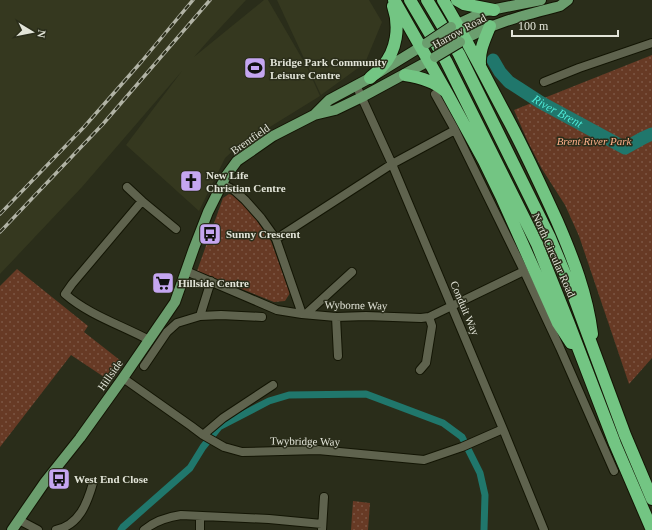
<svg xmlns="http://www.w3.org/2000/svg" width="652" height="530" font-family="'Times New Roman',serif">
	<defs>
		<pattern id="park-dots" width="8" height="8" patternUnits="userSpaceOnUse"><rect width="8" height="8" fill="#673a25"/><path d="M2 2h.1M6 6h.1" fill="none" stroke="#7c5644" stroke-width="1.8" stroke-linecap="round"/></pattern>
	</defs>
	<rect width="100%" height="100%" fill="#2a2d1a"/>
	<path fill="#35381f" d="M0 0H246L207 42 194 57 264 0H268L307 67 320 96 236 148 225 158 199 211 126 145 182 71 82 187 0 274Z
		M277 0H369L382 22 365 63 321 95Z"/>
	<path fill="url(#park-dots)" d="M652 55V358L629 384 579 236 565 205 542 169 528 142 514 110Z
		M229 194 235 196 255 218 271 241 290 293 285 301 274 302 197 271 223 198Z
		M17 269 88 326 84 332 121 361 107 379 71 355 0 447V286Z
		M353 501 370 503 368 530H351Z"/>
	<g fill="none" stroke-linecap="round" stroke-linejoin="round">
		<path stroke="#20776c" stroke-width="7" d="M121 530 123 527 190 468 203 447 219 427 269 401 289 395 366 394 443 423 462 437 480 473 485 495 484 530"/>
		<path stroke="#20776c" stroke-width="13" id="s1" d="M493 60 500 72 509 82 520 89 540 102 625 148 643 138 652 134"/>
		<g stroke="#131504" stroke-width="10">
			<path id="street" d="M544 82 579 68 652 43
				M356 85 392 164 503 429 544 530
				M435 94 455 130 524 271 560 348 614 471
				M222 184 234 190 245 200 261 218 276 239 302 314
				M127 187 142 201
				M276 239 392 164 455 130
				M186 271 277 310 302 314 336 317 366 316 421 318 429 317 524 271
				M306 314 352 272
				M200 316 211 281
				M336 317 338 356
				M149 340C121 325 89 315 65 294L72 284 142 201 176 229
				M144 366 167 332 177 323 200 316 221 315 262 317
				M420 370 426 363 432 326 429 317
				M123 378 191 426 203 435 224 447 242 452 318 450 424 460 462 447 503 429
				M203 435 223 418 273 385
				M19 520 38 530
				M56 530C79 525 87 504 93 483
				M144 530C155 521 167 517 181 515L269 519 322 524
				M200 530V516
				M322 530 324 497"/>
		</g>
		<g stroke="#131504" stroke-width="12">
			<path id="primary" d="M451 27 486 11 541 0
				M460 42C491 23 525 15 560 6L568 0
				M315 114 329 100 370 78 427 43
				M12 530 45 482 80 438 123 378 175 302 194 248 208 212 226 176 237 161 273 136 314 115 335 110 362 97 434 58"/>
		</g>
		<g stroke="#131504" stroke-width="14">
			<path id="highway" d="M394 0 448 95 484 161 502 198 558 323 571 343
				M410 0 446 61 537 244 569 324 615 444 652 530
				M427 0 459 54 550 238 568 281 625 435 652 499
				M443 0C467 40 488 82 510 123 527 155 542 188 557 221 573 258 587 294 592 334
				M457 0 464 4 494 10
				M480 64C479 50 485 39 490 26
				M405 75C419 77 434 81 445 91
				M370 78C374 74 379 71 382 67 397 51 400 26 393 6"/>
		</g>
		<use href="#street" stroke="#5f634e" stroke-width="8"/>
		<use href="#primary" stroke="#6b9e6e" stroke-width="10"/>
		<use href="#highway" stroke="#73c583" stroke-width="12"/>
		<g stroke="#b1b3a5" stroke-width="3.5">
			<path id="rail" d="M0 214 84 127 142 61 193 0
				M0 232 103 124 210 0"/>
		</g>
		<use href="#rail" stroke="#2a2d1a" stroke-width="2" stroke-dasharray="6" stroke-linecap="butt"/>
		<g stroke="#131504" stroke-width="12" stroke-linecap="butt">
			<path id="primary-bridge" d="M427 43 451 27
				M435 57 460 42"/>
		</g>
		<use href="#primary-bridge" stroke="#6b9e6e" stroke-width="10"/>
	</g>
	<defs>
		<g id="stadium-square" transform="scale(1.15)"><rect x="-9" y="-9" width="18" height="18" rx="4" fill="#c5a6f1" stroke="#2a2d1a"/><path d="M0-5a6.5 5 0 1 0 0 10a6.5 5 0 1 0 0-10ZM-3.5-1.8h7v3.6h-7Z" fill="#111"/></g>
		<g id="church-square" transform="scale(1.15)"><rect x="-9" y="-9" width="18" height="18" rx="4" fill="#c5a6f1" stroke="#2a2d1a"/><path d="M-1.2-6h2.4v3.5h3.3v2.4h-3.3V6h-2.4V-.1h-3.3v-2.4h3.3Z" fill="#111"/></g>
		<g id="bus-square" transform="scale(1.15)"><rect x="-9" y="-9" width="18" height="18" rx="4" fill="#c5a6f1" stroke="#2a2d1a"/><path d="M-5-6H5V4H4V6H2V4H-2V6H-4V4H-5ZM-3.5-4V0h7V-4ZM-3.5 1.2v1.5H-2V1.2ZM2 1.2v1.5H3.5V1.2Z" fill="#111"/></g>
		<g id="supermarket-square" transform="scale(1.15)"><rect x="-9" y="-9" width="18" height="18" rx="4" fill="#c5a6f1" stroke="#2a2d1a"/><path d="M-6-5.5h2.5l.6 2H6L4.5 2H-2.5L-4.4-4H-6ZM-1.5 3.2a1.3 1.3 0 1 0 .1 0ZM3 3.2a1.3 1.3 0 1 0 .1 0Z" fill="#111"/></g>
	</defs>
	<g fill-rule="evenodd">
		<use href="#stadium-square" x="255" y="68"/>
		<use href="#church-square" x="191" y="181"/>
		<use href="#bus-square" x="210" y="234"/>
		<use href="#supermarket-square" x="163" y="283"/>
		<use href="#bus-square" x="59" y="479"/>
	</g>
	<g text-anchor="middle" stroke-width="3" stroke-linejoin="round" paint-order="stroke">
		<g font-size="11" fill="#e2e4d8" stroke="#2a2d1a">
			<text transform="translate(459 31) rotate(-29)" y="4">Harrow Road</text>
			<text transform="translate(250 139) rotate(-35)" y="4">Brentfield</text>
			<text transform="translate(554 255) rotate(66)" y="4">North Circular Road</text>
			<text transform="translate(356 305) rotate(1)" y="4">Wyborne Way</text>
			<text transform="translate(465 308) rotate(67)" y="4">Conduit Way</text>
			<text transform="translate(110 375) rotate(-55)" y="4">Hillside</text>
			<text transform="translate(305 441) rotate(1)" y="4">Twybridge Way</text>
		</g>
		<g font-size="11" font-weight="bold" fill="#e2e4d8" stroke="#2a2d1a" text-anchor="start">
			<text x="270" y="66">Bridge Park Community<tspan x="270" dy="13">Leisure Centre</tspan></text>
			<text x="206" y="179">New Life<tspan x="206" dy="13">Christian Centre</tspan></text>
			<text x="226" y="238">Sunny Crescent</text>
			<text x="178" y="287">Hillside Centre</text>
			<text x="74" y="483">West End Close</text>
		</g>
		<g font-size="11" font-style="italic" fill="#fdae89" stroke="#2a2d1a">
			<text x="594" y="145">Brent River Park</text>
		</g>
		<g font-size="12" font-style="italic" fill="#4de9d7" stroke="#2a2d1a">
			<text dy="4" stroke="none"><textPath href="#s1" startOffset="84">River Brent</textPath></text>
		</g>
	</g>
	<g transform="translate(32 32) rotate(100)" stroke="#2a2d1a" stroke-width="3" paint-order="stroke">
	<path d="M0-3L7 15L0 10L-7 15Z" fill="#e2e4d8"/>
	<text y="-6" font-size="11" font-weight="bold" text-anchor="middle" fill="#e2e4d8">N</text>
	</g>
	<path d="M512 30v6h106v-6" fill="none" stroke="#e2e4d8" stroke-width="2"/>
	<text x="518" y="30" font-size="12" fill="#e2e4d8" stroke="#2a2d1a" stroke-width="3" paint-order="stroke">100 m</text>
</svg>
